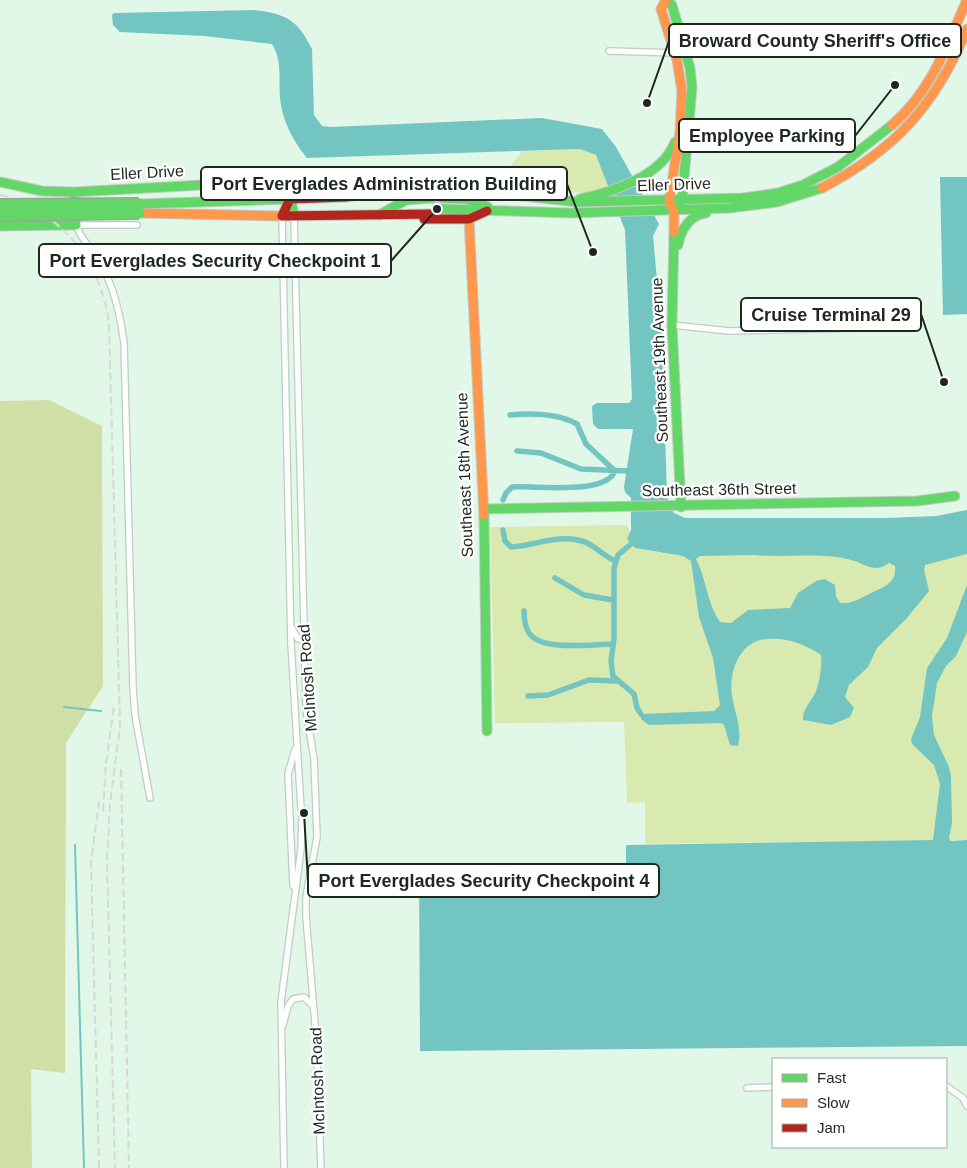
<svg xmlns="http://www.w3.org/2000/svg" width="967" height="1168" font-family="Arial,sans-serif">
	<rect width="100%" height="100%" fill="#ecf8f0"/>
	<path fill="#e1f7e8" fill-rule="evenodd" d="M0 0H967V177H941L943 314H967V510L936 516 886 518H685L674 513 667 497 662 334 653 236 659 223 616 147 602 129 542 118 330 127 322 126 314 115 313 92 301 30 293 21 283 15 254 10 115 13 112 15 197 37 204 36 272 44 279 55 281 104 288 128 295 143 307 158 580 149 596 155 623 220 625 230 629 280 627 287 632 399 629 403H597L598 429H633L627 478V495L631 498V525L490 528 495 723 624 722 627 802H645V844L626 845V871L419 873 420 1051 967 1046V1168H32L31 1068 65 1073 66 743 103 686 102 427 49 400 0 401ZM773 1059H946V1147H773Z"/>
	<path fill="#d9eab1" d="M580 149 596 155 608 186 585 193 527 190 518 173 510 167 522 151Z
		M627 525 639 549 677 555 913 552 967 554V840L645 844V802L627 803 624 722 495 723 490 527Z"/>
	<path fill="#cfdfa6" d="M49 400 102 426 103 686 66 743 65 1073 31 1069 32 1168H0V401Z"/>
	<path fill="#72c5c0" fill-rule="evenodd" d="M254 10C286 14 297 19 312 49L314 115 322 126 330 127 542 118 602 129 616 147 659 224 653 236 662 334 667 497 674 513 685 518H886L936 516 967 510V554L925 565 924 570 929 591 907 618 877 648 868 667 849 685 845 697 854 708 850 717 831 725 803 720C802 709 812 701 816 691 820 680 822 666 821 655 805 644 786 637 767 639 738 641 727 675 733 701 736 716 742 730 738 746L730 745 724 725 721 723 649 725 641 719V714L714 711 720 705 713 658 699 617 691 561 683 556 635 548 627 539 631 530V498L625 492 624 487 633 429H598L593 424 592 406 597 403H629L632 399 625 230 596 155 580 149 307 158C294 142 285 126 281 105 277 84 284 63 272 44L204 36 120 32 113 25 112 15 114 13ZM754 555C783 558 824 552 851 560 866 564 874 574 889 563L895 566C897 585 881 588 867 595 857 600 851 604 840 603L836 596 835 585 825 579 816 581 798 593 790 608 748 610 731 623 720 622C706 600 707 581 696 559L700 556Z
		M940 177H967V314L943 315Z
		M967 585V632L956 656 946 666 937 683 932 716 934 735 949 767 951 776 952 823 949 838 951 841 967 840V1046L420 1051 419 873 626 871V845L933 840 940 784 934 765 912 744 911 739 920 717 927 668 947 638Z"/>
	<g fill="none" stroke-linecap="round" stroke-linejoin="round">
		<path stroke="#72c5c0" stroke-width="2" d="M64 707 101 711
			M75 845 84 1168"/>
		<path stroke="#72c5c0" stroke-width="5.5" d="M517 451 541 453 581 469 628 471
			M503 500 506 493 512 487C534 485 605 496 615 471L586 444 577 424C557 413 532 413 510 415
			M503 530 505 541 511 547C535 546 557 534 582 541 594 544 603 556 615 561
			M631 544 618 555 614 568V639L611 661 613 676 634 694 637 708 641 714
			M555 578 584 595 613 600
			M524 611C524 618 525 627 529 633 542 652 593 644 613 644
			M528 696 548 695 589 680 617 681"/>
		<path stroke="#c3cec7" stroke-width="9" stroke-dasharray="9 4.5" stroke-linecap="butt" d="M432 204H442
			M432 214H443"/>
		<g stroke="#c2cbc5" stroke-width="8">
			<path id="street" d="M609 51 677 53
				M282 216 291 644 301 808
				M294 216 306 710 314 759 317 837 306 897V917L316 1035 321 1168
				M137 225H76C80 238 92 249 99 261 114 286 120 314 124 343L133 688 135 715 150 798
				M672 325 729 331 895 327
				M292 628 298 639 304 641
				M293 886 288 774 295 749
				M283 1025 288 1006 293 999 304 997 313 1006
				M946 1086 963 1098 967 1106
				M747 1088 773 1087
				M284 1168 281 1002 301 849 302 818"/>
		</g>
		<g stroke="#c2cbc5" stroke-width="11">
			<path id="fast" d="M666 0 672 5 690 68 692 87 682 201 679 205
				M0 182 42 191 74 192 220 184 276 172 287 179 294 216
				M462 189 577 202 743 198 778 193 803 185 838 167 892 125
				M442 198 467 199 488 207
				M580 199C613 192 662 176 675 142
				M139 204 290 199
				M442 209 571 213 729 208 777 202 822 188
				M379 215 406 200 432 198
				M0 226 76 225 74 192
				M674 232 672 325 681 507
				M678 245C681 229 690 215 706 213
				M484 509 917 501 955 496
				M484 515 487 731"/>
		</g>
		<g stroke="#c2cbc5" stroke-width="11">
			<path id="slow" d="M666 0 661 9 677 60 682 91 680 132 669 201 674 212V232
				M892 125C932 90 946 47 967 0
				M822 188C895 150 936 105 967 29
				M139 213 282 216
				M469 219 484 515"/>
		</g>
		<g stroke="#c2cbc5" stroke-width="11">
			<path id="jam" d="M290 199 346 197 405 188 462 189
				M290 199 282 216 432 214
				M424 219H469L487 211"/>
		</g>
		<use href="#street" stroke="#fcfefd" stroke-width="5.5"/>
		<use href="#fast" stroke="#63d668" stroke-width="9"/>
		<use href="#slow" stroke="#ff974d" stroke-width="9"/>
		<use href="#jam" stroke="#b3261e" stroke-width="9"/>
		<path stroke="#d5d9d6" stroke-width="2" stroke-dasharray="8 4" stroke-linecap="butt" d="M0 195C62 212 102 262 109 325L120 727 110 804 107 861 115 1168
			M121 769 129 1168
			M103 811 106 763 114 706
			M99 1168 91 862 99 802"/>
		<g stroke="#98a895" stroke-width="14" stroke-linecap="butt">
			<path id="fast-bridge" d="M0 205 139 204
				M0 215 139 213"/>
		</g>
		<use href="#fast-bridge" stroke="#63d668" stroke-width="11"/>
	</g>
	<g text-anchor="middle" stroke-width="4.5" stroke-linejoin="round" paint-order="stroke">
		<g font-size="16" fill="#1f2721" stroke="#fff">
			<text transform="translate(147 172) rotate(-3)" y="6">Eller Drive</text>
			<text transform="translate(674 184) rotate(-2)" y="6">Eller Drive</text>
			<text transform="translate(659 360) rotate(-92)" y="6">Southeast 19th Avenue</text>
			<text transform="translate(464 475) rotate(-92)" y="6">Southeast 18th Avenue</text>
			<text transform="translate(719 489) rotate(-1)" y="6">Southeast 36th Street</text>
			<text transform="translate(307 678) rotate(-94)" y="6">McIntosh Road</text>
			<text transform="translate(317 1081) rotate(-92)" y="6">McIntosh Road</text>
		</g>
	</g>
	<path fill="none" stroke="#1f2721" stroke-width="2" d="M647 103L669 41M895 85L855 136M593 252L567 184M437 209L391 261M944 382L921 314M304 813L308 881"/>
	<g fill="#1f2721" stroke="#fff" stroke-width="2">
		<circle cx="647" cy="103" r="5"/>
		<circle cx="895" cy="85" r="5"/>
		<circle cx="593" cy="252" r="5"/>
		<circle cx="437" cy="209" r="5"/>
		<circle cx="944" cy="382" r="5"/>
		<circle cx="304" cy="813" r="5"/>
	</g>
	<g fill="#fff" stroke="#1f2721" stroke-width="2">
		<rect x="669" y="24" width="292" height="33" rx="5"/>
		<rect x="679" y="119" width="176" height="33" rx="5"/>
		<rect x="201" y="167" width="366" height="33" rx="5"/>
		<rect x="39" y="244" width="352" height="33" rx="5"/>
		<rect x="741" y="298" width="180" height="33" rx="5"/>
		<rect x="308" y="864" width="351" height="33" rx="5"/>
	</g>
	<g font-size="18" text-anchor="middle" font-weight="bold" fill="#1f2721">
		<text x="815" y="47">Broward County Sheriff's Office</text>
		<text x="767" y="142">Employee Parking</text>
		<text x="384" y="190">Port Everglades Administration Building</text>
		<text x="215" y="267">Port Everglades Security Checkpoint 1</text>
		<text x="831" y="321">Cruise Terminal 29</text>
		<text x="484" y="887">Port Everglades Security Checkpoint 4</text>
	</g>
	<rect x="772" y="1058" width="175" height="90" fill="#ffffff" stroke="#a5a9a6"/>
	<rect x="782" y="1074" width="25" height="8" fill="#63d668" stroke="#a5a9a6"/>
	<text x="817" y="1083" font-size="15" fill="#1f2721">Fast</text>
	<rect x="782" y="1099" width="25" height="8" fill="#ff974d" stroke="#a5a9a6"/>
	<text x="817" y="1108" font-size="15" fill="#1f2721">Slow</text>
	<rect x="782" y="1124" width="25" height="8" fill="#b3261e" stroke="#a5a9a6"/>
	<text x="817" y="1133" font-size="15" fill="#1f2721">Jam</text>
</svg>
